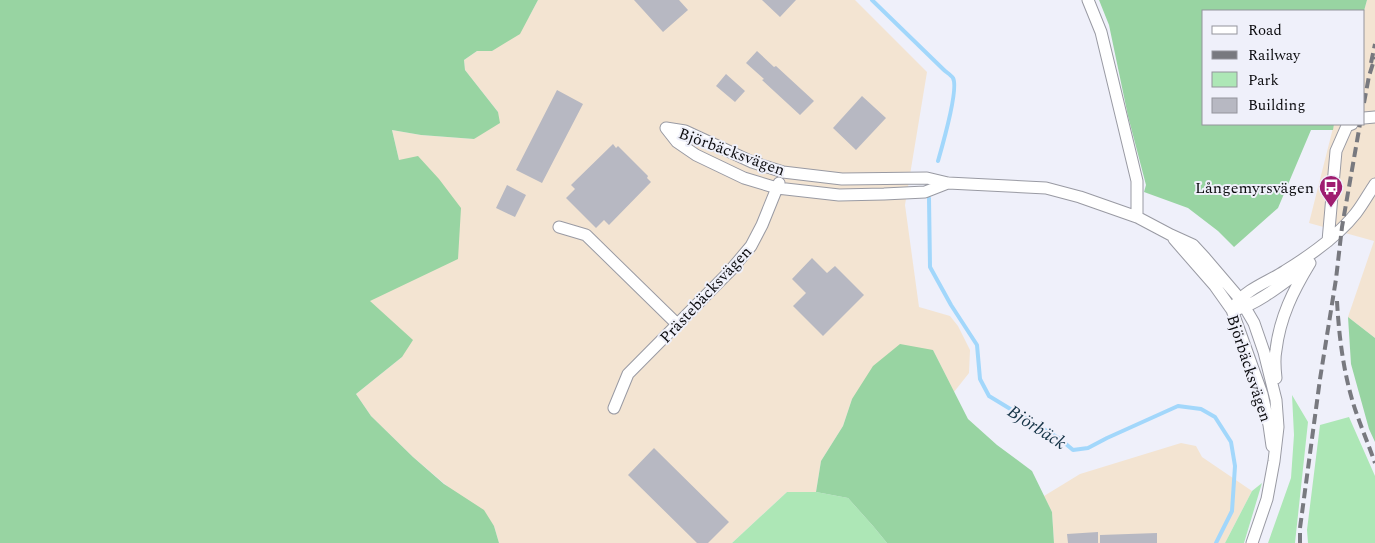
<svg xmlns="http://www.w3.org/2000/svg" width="1375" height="543" font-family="Spectral,serif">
	<rect width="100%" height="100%" fill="#eff0fa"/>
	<path fill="#f3e4d2" d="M538 0H855L927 72 905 205 919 307 950 316 958 326 970 350 969 373 954 392 933 350 852 399 843 426 821 461 816 492H787L732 543H499L494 526 413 457 371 416 356 394 402 357 369 301 399 160 392 130 421 135 474 139 498 112 465 70 464 60 477 51H492L529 17Z
		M1367 0H1375V338L1348 317 1374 241 1309 223 1334 124H1364V11Z
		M1181 443 1196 446 1202 457 1252 491 1225 543H1054L1052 512 1044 496 1080 474Z"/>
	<path fill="#ade7b6" d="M1292 395 1308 422 1295 543H1268L1291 478 1294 435Z
		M1349 417 1375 476V543H1308L1307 530 1320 425Z
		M1262 483 1244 543H1225L1252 491Z
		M787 492H816L848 498 873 526 887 543H732Z"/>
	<path fill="#98d4a2" d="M0 0H538L520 34 492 51H477L464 60 465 70 498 112 500 123 474 139 421 135 392 130 399 160 418 156 439 179 461 208 458 259 370 301 413 340 402 357 356 394 371 416 413 457 444 484 484 510 494 526 499 543H0Z
		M1099 0H1367L1364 11H1204V124H1334L1333 130H1311L1278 208 1234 247 1218 231 1188 208 1144 192 1146 185 1128 116 1109 25Z
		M1348 317 1375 338V442L1369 429 1351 364Z
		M900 344 933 350 968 419 997 445 1032 471 1052 512 1054 543H887L873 526 848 498 816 492 821 461 843 426 852 399 873 366Z"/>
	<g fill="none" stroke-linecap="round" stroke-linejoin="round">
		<path stroke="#a2d7fb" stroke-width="4" d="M872 0 944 70C946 72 951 75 953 78 959 89 942 147 938 161
			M929 198 930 267 951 305 977 345 980 379 989 396 1060 439 1073 450 1088 448 1107 438 1178 406 1201 409 1215 417 1231 442 1235 466 1232 511 1216 543"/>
	</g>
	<path fill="#b7b8c2" d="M634 0H679L688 10 663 32Z
		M762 0H796L780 17Z
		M757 51 774 67 776 66 814 101 800 115 762 80 764 79 746 63Z
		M726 74 745 91 735 102 716 86Z
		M557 90 583 104 542 183 516 170Z
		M862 96 886 118 856 150 833 128Z
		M613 144 616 148 618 146 648 176 647 178 651 182 609 225 604 220 596 228 566 198 575 189 571 185Z
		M507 185 526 195 515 217 496 208Z
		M812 258 827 273 835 266 864 295 823 336 793 306 806 293 792 279Z
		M654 448 729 522 708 543H697L628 475Z
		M1098 532V543H1068L1067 534Z
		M1157 533V543H1100V535Z"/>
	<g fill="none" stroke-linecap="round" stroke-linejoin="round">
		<g stroke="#999aa3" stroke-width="13">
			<path id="minor" d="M1088 0 1101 32 1137 181V217
				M1364 118 1375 117
				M666 128 685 131 752 162 783 172 842 179 927 178 948 183 1046 188 1080 197 1137 217 1171 235 1193 245 1205 258 1240 299 1254 323 1264 352 1276 400 1278 427 1274 461 1267 499 1252 543
				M666 128 677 142 696 155 744 178 777 188 839 195 884 194 925 192 948 183
				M559 227 586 235 677 324
				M1174 239 1215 286 1232 310 1262 394 1269 425 1272 446
				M1328 241 1336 151 1347 126 1352 124
				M1235 305C1248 288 1268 282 1285 271 1311 255 1338 236 1356 213 1363 204 1369 193 1375 184
				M1238 309C1260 303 1288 279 1307 266
				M1276 378C1275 369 1274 359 1276 350 1280 317 1293 291 1310 263
				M614 408 628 374 730 271 751 246 762 225 779 183"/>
		</g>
		<use href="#minor" stroke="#fff" stroke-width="11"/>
		<path stroke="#78797f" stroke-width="4" stroke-dasharray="10 5" stroke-linecap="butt" d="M1371 63 1375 44
			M1364 103 1369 76 1375 57
			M1337 301C1339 338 1344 377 1356 412 1362 429 1369 446 1375 463
			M1300 543V528L1320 379 1336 279 1342 227 1360 124"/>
	</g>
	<defs>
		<g id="bus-pin" transform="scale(1.25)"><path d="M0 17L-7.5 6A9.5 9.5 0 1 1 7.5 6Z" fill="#9f1d70" stroke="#eff0fa"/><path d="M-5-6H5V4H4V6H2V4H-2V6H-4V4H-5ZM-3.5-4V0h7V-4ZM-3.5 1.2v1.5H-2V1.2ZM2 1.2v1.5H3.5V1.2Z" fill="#fff"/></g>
	</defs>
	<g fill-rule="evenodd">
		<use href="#bus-pin" x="1331" y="187"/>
	</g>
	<g text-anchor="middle" stroke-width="4" stroke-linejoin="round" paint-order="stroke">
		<g font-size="16" fill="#0b0b0e" stroke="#eff0fa">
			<text transform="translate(732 151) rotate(20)" y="6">Björbäcksvägen</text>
			<text transform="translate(705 294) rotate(-47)" y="6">Prästebäcksvägen</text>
			<text transform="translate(1250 368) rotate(72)" y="6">Björbäcksvägen</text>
		</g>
		<g font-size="16" fill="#0b0b0e" stroke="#eff0fa" text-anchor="end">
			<text x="1314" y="193">Långemyrsvägen</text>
		</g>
		<g font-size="18" font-style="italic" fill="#183649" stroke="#eff0fa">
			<text transform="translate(1037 427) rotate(33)" y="6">Björbäck</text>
		</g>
	</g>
	<rect x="1202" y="10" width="162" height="115" fill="#eff0fa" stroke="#94949c"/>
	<rect x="1212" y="26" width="25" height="8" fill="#ffffff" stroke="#94949c"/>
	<text x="1248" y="35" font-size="15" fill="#0b0b0e">Road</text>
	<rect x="1212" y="51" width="25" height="8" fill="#78797f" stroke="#94949c"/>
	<text x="1248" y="60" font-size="15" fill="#0b0b0e">Railway</text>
	<rect x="1212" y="72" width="25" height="15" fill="#ade7b6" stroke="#94949c"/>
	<text x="1248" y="85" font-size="15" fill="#0b0b0e">Park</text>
	<rect x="1212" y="98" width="25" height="15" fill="#b7b8c2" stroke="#94949c"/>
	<text x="1248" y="110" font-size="15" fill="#0b0b0e">Building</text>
</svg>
